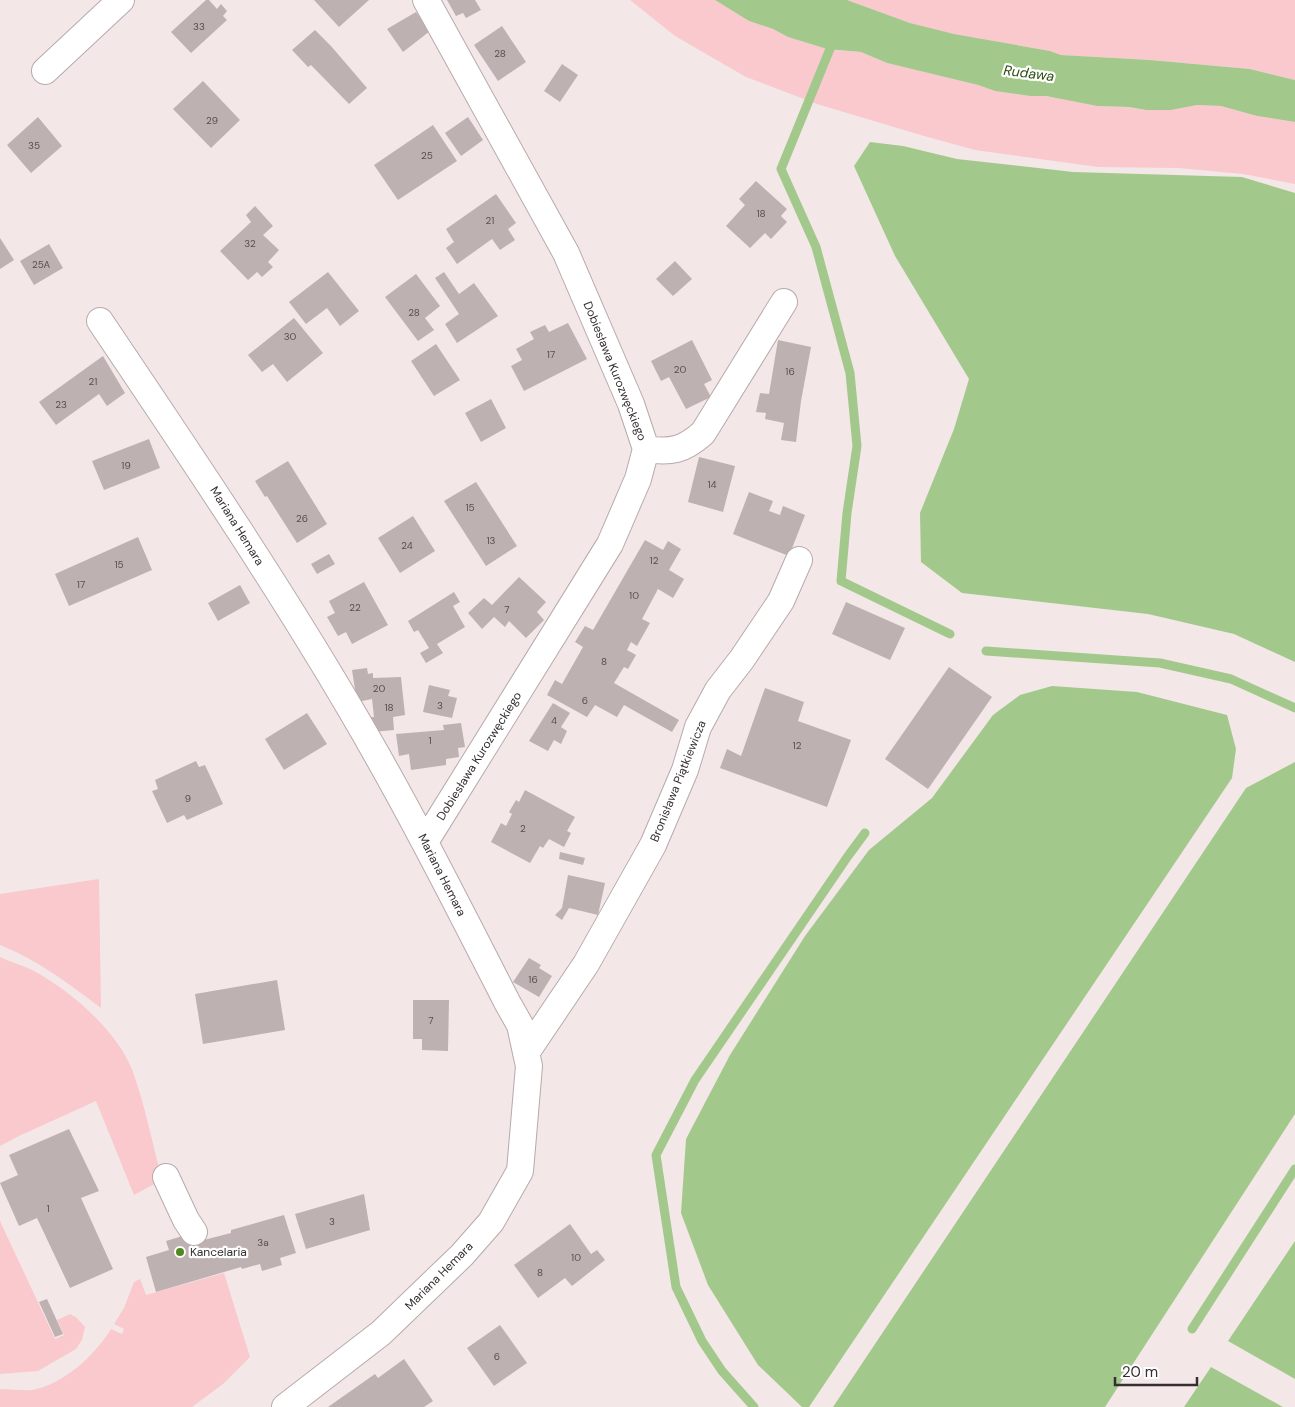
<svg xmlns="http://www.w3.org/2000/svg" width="1295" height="1407" font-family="'DM Sans',sans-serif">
	<rect width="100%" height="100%" fill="#f4e7e8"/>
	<path fill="#f9c9ce" d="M630 0H715L749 21 773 29 788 37 827 49 861 52 887 63 978 85 995 91 1030 96H1046L1097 106 1129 107 1146 110H1171L1197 105 1221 106 1257 116 1295 122V184L1243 174 1178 168 1098 167 975 150 924 136 817 104 746 77 675 36Z
		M847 0H1295V80L1250 69 1150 60 1061 55 1050 51 953 34 910 23Z
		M99 879 101 1008C69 984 38 960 0 945V894Z
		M0 957C10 962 22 965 32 970 70 990 118 1031 133 1072 144 1103 151 1136 159 1168L158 1182 134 1195 96 1101 19 1136 0 1146Z
		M0 1221 55 1339 64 1335 57 1320 70 1314 77 1318 85 1327 82 1340 76 1349 38 1371 0 1374Z
		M224 1273 250 1357 223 1384 192 1407H0V1389C10 1389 22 1391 32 1390 63 1385 95 1355 111 1329L122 1334 124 1329 114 1324 124 1308 134 1282 140 1279 146 1295Z"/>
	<path fill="#a2c98b" d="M715 0H847L910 23 954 34 1050 51 1061 55 1150 60 1250 69 1295 80V122L1257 116 1221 106 1197 105 1171 110H1146L1129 107 1097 106 1046 96H1030L995 91 978 85 887 63 861 52 827 49 788 37 773 29 749 21Z
		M870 142 903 146 957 159 1073 172 1242 177 1295 193V662L1234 634 1148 614 962 593 921 562 920 513 954 429 969 379 895 256 854 166Z
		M1052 686 1137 692 1227 715 1236 749 1232 778 809 1407H802L758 1365 708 1285 681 1213 686 1139 730 1055 805 936 869 850 932 798 993 715 1020 695Z
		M1295 762V1114L1105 1407H833L1246 788Z
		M1295 1241V1379L1228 1341Z
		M1211 1367 1283 1407H1184Z"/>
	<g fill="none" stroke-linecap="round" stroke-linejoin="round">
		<path stroke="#a2c98b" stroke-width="9" d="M834 39 781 169 816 247 850 373 857 446 847 513 841 581 950 634
			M986 651 1160 663 1231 679 1295 708
			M1192 1329 1295 1169
			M754 1407 722 1371 702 1341 676 1287 656 1155 695 1080 848 856 865 833"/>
	</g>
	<path fill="#beb1b2" d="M206 0H209L217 9 221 4 227 11 223 16 227 20 191 53 171 32Z
		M314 0H369L339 27Z
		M447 0H475L481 10 466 18 463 13 456 16Z
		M416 12 430 31 403 52 387 29Z
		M502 26 526 62 498 81 474 45Z
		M315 30 331 46 367 88 349 104 311 65 308 67 292 50Z
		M562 64 578 75 560 102 544 91Z
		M203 81 240 120 211 148 173 109Z
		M38 117 62 146 31 173 7 145Z
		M468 117 483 140 461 156 445 133Z
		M433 125 457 161 398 200 374 165Z
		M756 181 787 209 781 216 787 222 771 239 765 233 750 248 726 226 745 205 739 199Z
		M496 194 516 223 508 229 515 240 500 250 492 239 457 264 446 248 454 242 446 229Z
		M255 206 273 226 263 235 279 250 268 262 273 267 262 277 257 272 248 280 220 251 251 222 246 215Z
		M0 238 14 260 0 269Z
		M49 244 63 268 34 285 20 261Z
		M675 261 692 279 673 296 656 279Z
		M328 272 359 311 340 326 327 308 306 324 289 302Z
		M444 272 459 294 474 283 498 316 457 343 445 324 459 314 435 278Z
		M416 274 440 306 425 318 434 330 418 341 385 297Z
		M294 318 323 353 287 382 273 364 262 372 248 355Z
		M568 323 587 359 524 391 511 366 522 360 516 349 534 339 530 332 545 325 549 332Z
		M692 340 712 380 704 384 711 397 686 409 669 377 661 381 651 361Z
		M778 340 811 347 801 401 796 442 781 440 784 423 765 419 766 413 756 412 760 393 769 394Z
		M436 344 460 380 434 396 411 361Z
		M103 356 125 393 107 406 99 394 56 425 39 402Z
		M491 399 506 428 481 442 465 413Z
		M149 439 160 468 104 490 92 461Z
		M699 457 735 466 723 512 688 502Z
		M288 461 327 524 297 543 267 496 265 497 255 481Z
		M476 482 517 546 486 566 444 501Z
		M749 492 773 501 769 511 780 515 783 506 805 515 789 556 733 534Z
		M413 516 435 551 400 573 378 538Z
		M138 537 152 570 69 606 55 574Z
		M645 540 663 550 668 541 681 549 669 570 684 579 673 598 658 589 642 619 650 623 637 646 631 642 627 650 636 655 628 669 624 667 614 683 679 720 672 732 624 705 617 717 595 705 587 717 547 695 555 680 562 684 583 647 575 642 585 626 593 630Z
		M329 554 335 564 317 574 311 564Z
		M519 577 546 602 537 612 544 620 526 638 509 621 505 627 494 617 482 629 468 613 484 598 492 605Z
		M364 582 388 625 352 644 346 632 338 636 327 617 335 613 329 601Z
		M240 585 250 603 218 621 208 603Z
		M454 592 460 602 453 606 465 627 437 644 443 653 426 663 420 653 429 648 418 630 414 632 408 621Z
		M846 602 905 628 890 660 832 634Z
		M949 667 992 697 928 789 885 759Z
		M367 668 368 674 373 673V678L401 677 405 715 393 717 394 730 373 732 371 717H374L372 699 357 702 352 670Z
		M429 685 450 690 448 696 457 698 452 718 423 712Z
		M765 688 804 702 798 721 851 740 827 807 720 768 727 749 741 756Z
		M553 703 570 713 561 727 567 731 561 744 554 740 548 751 529 741Z
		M307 713 327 744 284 770 265 739Z
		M461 723 465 747 458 748 459 757 446 759V765L411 770 409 754 399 756 396 734 444 730 443 725Z
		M196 761 199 767 205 765 223 804 187 820 184 815 167 823 152 791 158 789 155 780Z
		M525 790 575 817 567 831 571 833 564 847 549 839 543 848 540 846 530 863 491 842 501 823 506 826 512 814 509 812 516 800 519 802Z
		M560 852 585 858 583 865 559 859Z
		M568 875 605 883 598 915 569 908 562 920 555 915 562 908Z
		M529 958 541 965 539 968 552 976 539 997 513 982Z
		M277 980 285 1030 203 1044 195 994Z
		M413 1000H449L448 1051 422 1050V1039H413Z
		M69 1129 99 1191 81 1198 113 1269 70 1288 37 1218 19 1226 0 1183 18 1175 9 1155Z
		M364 1194 370 1230 306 1249 295 1214Z
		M284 1215 296 1253 280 1258 282 1265 262 1271 260 1264 242 1269 241 1267 156 1292 146 1257 169 1250 166 1241 189 1234 192 1243 231 1233V1230Z
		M570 1224 591 1254 597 1250 605 1260 572 1286 565 1278 538 1298 514 1265Z
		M47 1299 63 1334 55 1337 39 1302Z
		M500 1325 527 1363 494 1386 467 1348Z
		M404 1359 433 1401 424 1407H328L375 1374 378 1378Z"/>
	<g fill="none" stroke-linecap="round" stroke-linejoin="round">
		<g stroke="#b7aaab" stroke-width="28">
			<path id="minor" d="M45 71 121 0
				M100 321C186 449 273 577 351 710 407 805 457 904 507 1002L520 1025 529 1066 520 1171 491 1222 462 1255 381 1333 285 1407
				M646 449C671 453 684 450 703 433L784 302
				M425 842 610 544 638 479 646 449 631 404 566 253 426 0
				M526 1053 586 964 653 845 685 770 698 727 718 690 742 659 781 601 799 560
				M166 1177 186 1220 194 1232"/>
		</g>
		<use href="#minor" stroke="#fff" stroke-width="26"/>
	</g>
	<circle fill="#4e8620" stroke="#fff" stroke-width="2" cx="180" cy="1252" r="5"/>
	<g text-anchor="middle" stroke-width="4.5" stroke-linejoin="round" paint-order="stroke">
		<g font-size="10" fill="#575050">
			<text x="199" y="30">33</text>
			<text x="500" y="57">28</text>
			<text x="212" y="124">29</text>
			<text x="34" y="149">35</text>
			<text x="427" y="159">25</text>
			<text x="761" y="217">18</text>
			<text x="490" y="224">21</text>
			<text x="250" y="247">32</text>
			<text x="41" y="268">25A</text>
			<text x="414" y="316">28</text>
			<text x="290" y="340">30</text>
			<text x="551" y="358">17</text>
			<text x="680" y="373">20</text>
			<text x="790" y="375">16</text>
			<text x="93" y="385">21</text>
			<text x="61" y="408">23</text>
			<text x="126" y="469">19</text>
			<text x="712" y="488">14</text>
			<text x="470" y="511">15</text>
			<text x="302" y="522">26</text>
			<text x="491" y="544">13</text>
			<text x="407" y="549">24</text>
			<text x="654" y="564">12</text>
			<text x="119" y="568">15</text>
			<text x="81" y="588">17</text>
			<text x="634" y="599">10</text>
			<text x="355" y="611">22</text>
			<text x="507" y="613">7</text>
			<text x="604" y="665">8</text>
			<text x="379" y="692">20</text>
			<text x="585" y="704">6</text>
			<text x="440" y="709">3</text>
			<text x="389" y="711">18</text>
			<text x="554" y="724">4</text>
			<text x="430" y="744">1</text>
			<text x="797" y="749">12</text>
			<text x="188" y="802">9</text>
			<text x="523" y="832">2</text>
			<text x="533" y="983">16</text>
			<text x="431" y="1024">7</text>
			<text x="48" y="1212">1</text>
			<text x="332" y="1225">3</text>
			<text x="263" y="1246">3a</text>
			<text x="576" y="1261">10</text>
			<text x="540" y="1276">8</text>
			<text x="497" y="1360">6</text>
		</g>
		<g font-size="12" fill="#352f30" stroke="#fff">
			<text transform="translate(615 371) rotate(68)" y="4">Dobiesława Kurozwęckiego</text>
			<text transform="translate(237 526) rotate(58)" y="4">Mariana Hemara</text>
			<text transform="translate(479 756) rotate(-58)" y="4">Dobiesława Kurozwęckiego</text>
			<text transform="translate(678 781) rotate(-68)" y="4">Bronisława Piątkiewicza</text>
			<text transform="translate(442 875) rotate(63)" y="4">Mariana Hemara</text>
			<text transform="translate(439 1276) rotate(-45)" y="4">Mariana Hemara</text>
		</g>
		<g font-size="12" fill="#352f30" stroke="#fff" text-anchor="start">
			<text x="190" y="1256">Kancelaria</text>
		</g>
		<g font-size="14" font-style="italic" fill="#284b0a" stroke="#fff">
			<text transform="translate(1029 73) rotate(7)" y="5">Rudawa</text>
		</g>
	</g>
	<path d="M1115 1377v8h82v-8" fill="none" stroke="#352f30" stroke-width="2.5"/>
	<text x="1122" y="1377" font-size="15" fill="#352f30" stroke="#ffffff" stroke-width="4" paint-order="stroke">20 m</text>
</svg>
